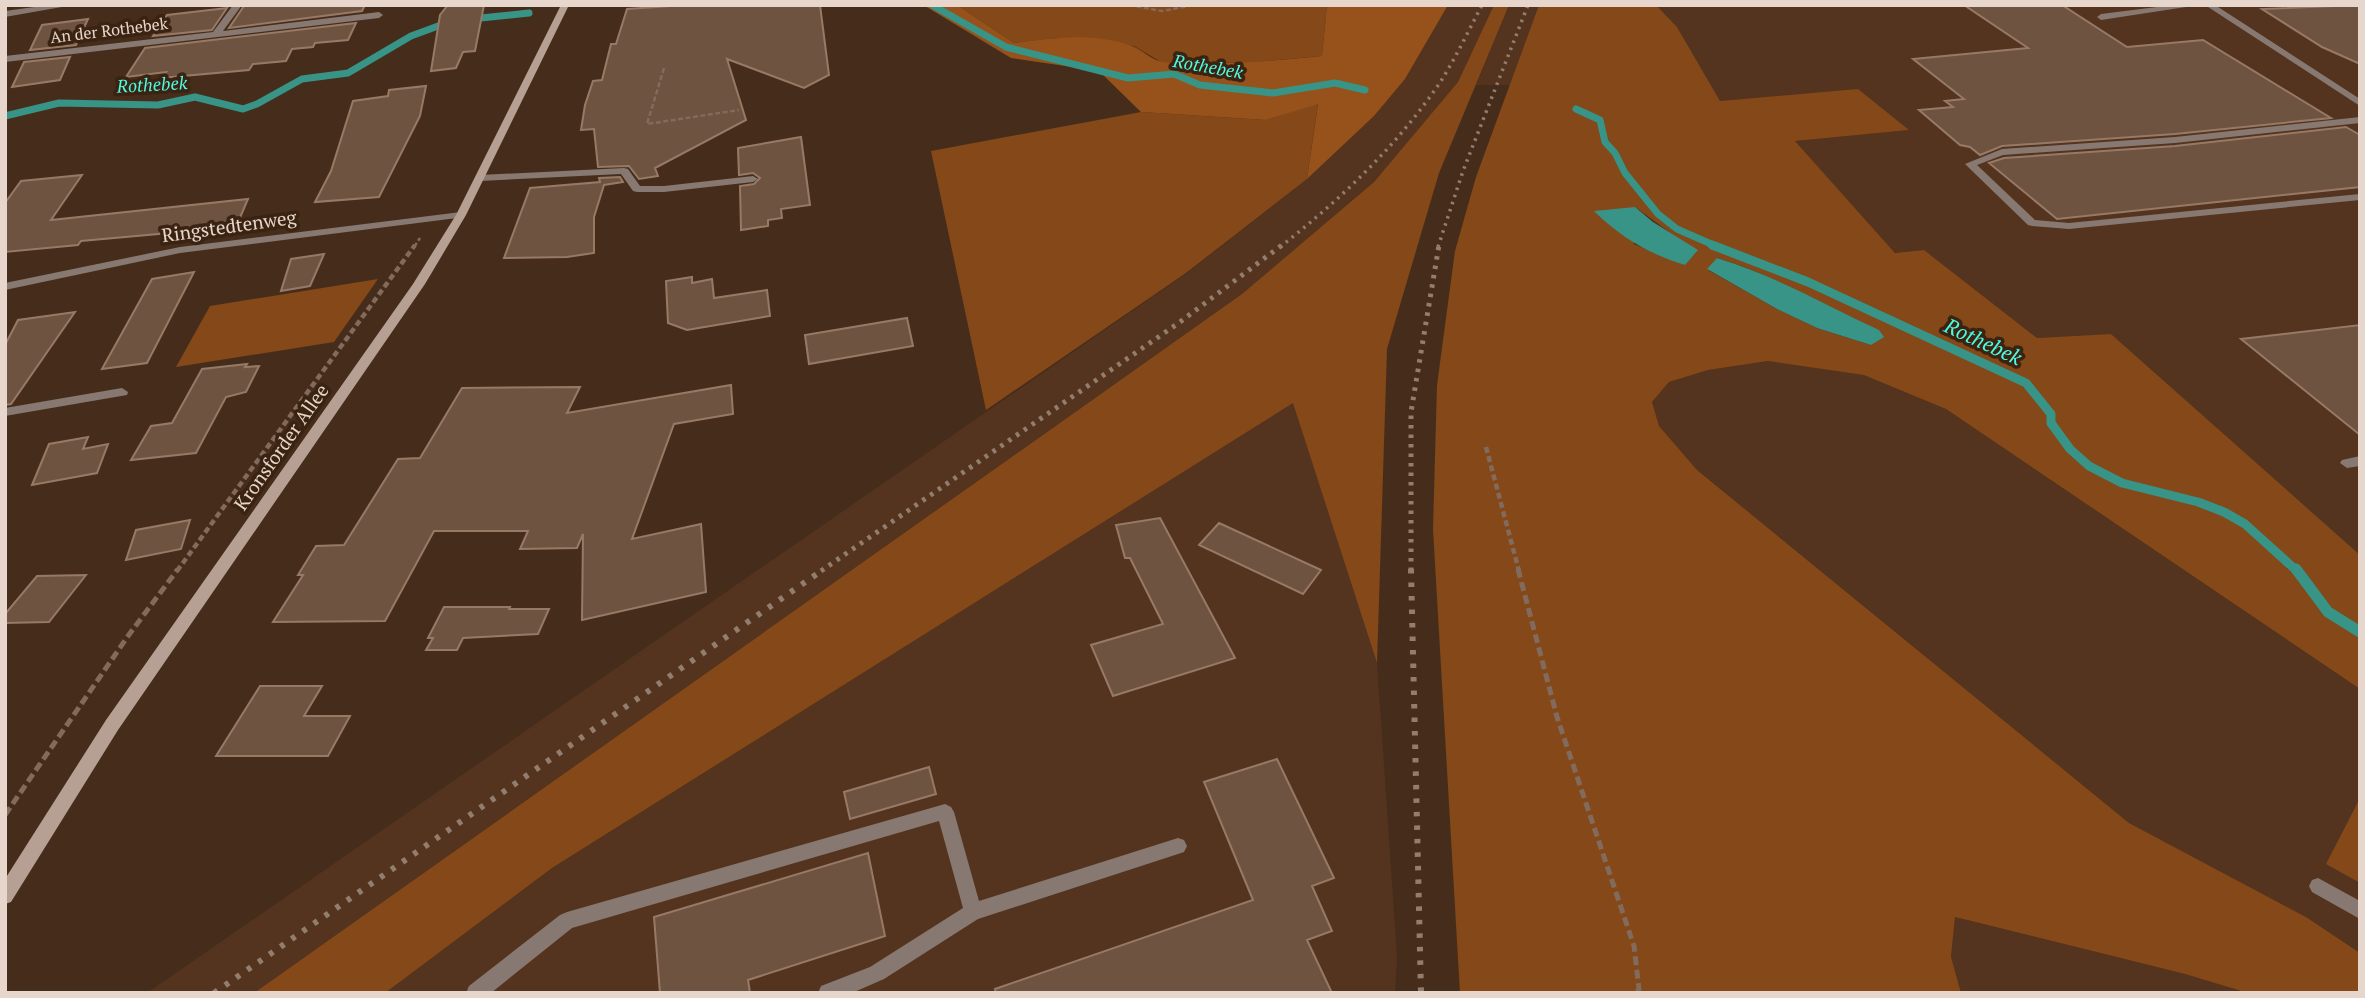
<svg xmlns="http://www.w3.org/2000/svg" width="2365" height="998" font-family="'PT Serif',serif">
	<rect width="100%" height="100%" fill="#462d1b"/>
	<path fill="#54341e" d="M1448 5H1494L1458 82 1374 182 1242 294 254 993H147L1187 273 1307 179 1374 116 1405 79Z
		M1509 5H1539L1510 85H1476Z
		M1656 5H2360V555L2111 334 2037 338 1924 250 1895 253 1795 141 1908 130 1858 90 1720 101 1677 27Z
		M1769 361 1864 374 1946 409 2360 689V798L2327 864 2360 883V953L2306 917 2129 823 1697 470 1659 426 1652 402 1669 382 1708 370Z
		M1294 402 1377 663 1397 957 1395 993H385L552 868Z
		M1955 917 2185 974 2248 993H1961L1951 958Z"/>
	<path fill="#844819" fill-rule="evenodd" d="M957 5H1327L1322 56 1245 63 1161 62 1134 46 1057 38 1014 43Z
		M1494 5H1509L1439 173 1387 349 1377 663 1293 403 552 868 385 993H254L1242 294 1374 182 1458 82Z
		M1539 5H1656L1677 27 1720 101 1858 89 1909 130 1795 141 1895 253 1924 250 2037 338 2111 334 2360 555V689L1946 409 1864 375 1768 361 1708 370 1669 382 1652 402 1659 426 1697 470 2129 823 2306 917 2360 953V993H2248L2185 974 1955 917 1951 957 1961 993H1460L1433 529 1437 385 1455 251 1476 177ZM1635 207 1680 240 1685 265 1634 244ZM1717 258C1783 278 1818 302 1871 345L1817 328 1777 309 1708 270Z
		M1318 103 1307 179 1186 273 986 410 931 151 1141 112 1266 120Z
		M378 279 334 342 176 367 210 306Z
		M2360 798V883L2326 864Z"/>
	<path fill="#96521a" d="M957 5 1014 43C1053 38 1093 32 1132 46 1143 50 1153 62 1165 62 1217 66 1270 61 1322 56L1327 5H1448L1405 79 1374 116 1307 179 1318 104 1266 120 1141 112 1099 71 1011 58 925 6Z"/>
	<path fill="#379486" d="M1635 207 1653 222 1698 250 1685 265C1649 254 1620 237 1594 211Z
		M1717 258C1774 275 1825 305 1879 330L1884 337 1871 345 1817 328 1777 309 1707 269Z"/>
	<g fill="none" stroke-linecap="round" stroke-linejoin="round">
		<path stroke="#379486" stroke-width="7" d="M932 5 1006 47 1128 78 1174 74 1200 85 1273 93 1335 83 1365 90
			M471 19 529 13
			M1576 109 1600 120 1605 142 1615 153 1625 173 1658 214 1677 229 1718 247
			M5 116 59 103 158 105 195 97 243 109 257 104 302 79 348 73 411 36 449 22"/>
		<path stroke="#379486" stroke-width="9" d="M1712 245 1808 282 2026 383 2051 414V423L2070 449 2089 466 2122 483 2198 502 2224 512 2245 524 2297 571"/>
		<path stroke="#379486" stroke-width="11" d="M2296 569 2328 612 2360 632"/>
	</g>
	<path fill="#6f5341" stroke="#977966" stroke-width="2" d="M256 5H365L362 11 229 28 244 6Z
		M448 5H484L475 51 463 52 456 68 431 71 440 15Z
		M685 5H820L829 75 804 88 727 59 746 120 655 168 658 176 639 179 629 166 598 167 594 129 581 130 585 105 593 81 602 80 611 44H616L627 9Z
		M1964 5H2062L2127 47 2203 40 2331 118 2175 134 2002 146 1980 155 1970 147 1960 145 1919 110 1953 107 1945 101 1964 99 1913 59 2028 48Z
		M2360 5V64L2322 47 2262 9Z
		M227 8 212 30 153 36 167 15Z
		M88 19 76 45 30 50 42 25Z
		M356 23 348 40 315 43 313 47 292 49 286 61 253 64 249 70 161 78 166 72 126 77 145 48Z
		M70 57 60 80 12 87 24 62Z
		M426 86 420 116 379 197 315 202 331 171 353 101 388 96 389 90Z
		M2346 127 2360 135V187L2057 219 1989 163 2004 158 2175 146Z
		M801 137 810 205 781 209 782 218 768 220V226L741 230 740 186 754 184 760 178 753 173 739 175 738 148Z
		M82 175 51 220 248 199 236 227 81 241 78 245 5 252V203L21 181Z
		M620 177 623 182 604 185 594 217V253L567 257 504 258 530 188 600 182 599 178Z
		M324 254 310 286 281 291 291 259Z
		M194 272 147 363 102 369 152 279Z
		M692 277V283L712 279 714 298 767 290 770 316 687 330 668 323 666 281Z
		M75 312 11 404 5 405V345L18 320Z
		M907 318 913 346 809 364 805 335Z
		M2360 325V435L2241 339Z
		M247 364 245 367 259 366 246 392 226 397 196 453 131 460 151 426 172 423 202 369Z
		M731 385 733 414 674 424 632 539 701 524 706 592 582 620 583 534 577 548 520 549 528 531H434L385 621 273 622 303 575H298L316 546 344 545 398 459 420 458 462 388 580 387 567 413Z
		M88 437 83 449 108 444 97 473 32 485 49 444Z
		M1160 518 1235 658 1113 696 1091 645 1163 624 1130 558H1125L1116 525Z
		M190 520 181 549 126 560 136 530Z
		M1219 523 1321 570 1303 594 1199 545Z
		M86 575 49 622 5 623V614L37 576Z
		M444 607H510L509 609H549L538 634 463 638 457 650H426L433 638H428Z
		M260 686H322L304 716H350L328 756H216Z
		M1277 759 1334 878 1312 886 1332 931 1307 940 1332 993H996L995 989 1253 900 1204 782Z
		M929 767 936 794 850 819 844 792Z
		M868 853 885 936 748 980 750 993H660L654 917Z"/>
	<g fill="none" stroke-linecap="round" stroke-linejoin="round">
		<path stroke="#826b5c" stroke-width="2.5" stroke-dasharray="5 2.5" stroke-linecap="butt" d="M1129 5 1162 11 1195 5
			M664 68 647 124 739 110
			M414 247 420 238"/>
		<path stroke="#826b5c" stroke-width="4.5" stroke-dasharray="6 3.5" stroke-linecap="butt" d="M1486 447 1519 571
			M177 571 415 245"/>
		<path stroke="#826b5c" stroke-width="5" stroke-dasharray="9 4.5" stroke-linecap="butt" d="M1518 569 1557 717 1634 946 1639 989 1636 993
			M5 815 128 636 178 569"/>
		<path fill="#877971" fill-rule="evenodd" d="M2173 5H2199L2101 20 2097 17 2101 14Z
			M2360 117V123L2175 143 2003 155 1977 165 2035 220 2069 223 2360 194V200L2069 229 2032 226 2028 225 1965 164 2002 149 2175 137Z
			M624 168 628 169 640 186H664L753 176 758 179 753 182 664 192H637L633 191 621 174 480 181 475 178 480 175Z
			M2360 456V466L2347 468 2340 463 2342 460Z
			M945 804 951 807 954 812 979 901 1178 838 1184 840 1187 846 1184 852 1178 854 978 919 884 979 852 993H818L821 986 870 967 963 908 939 821 572 928 491 993H466L469 986 560 915 567 912Z
			M2318 878 2360 901V919L2312 892 2309 886 2312 880Z"/>
		<path fill="#877971" fill-rule="evenodd" d="M49 5H73L5 17V11Z
			M233 5H242L223 31 379 12 383 15 379 18 5 62V56L213 32Z
			M2205 5H2215L2360 99V106Z
			M461 212 465 213V217L180 253 5 290V283L180 247Z
			M122 388 128 392 127 395 5 416V408Z"/>
		<path fill="#b6a093" fill-rule="evenodd" d="M561 5H569L466 215 425 284 118 730 11 902 5 904V879L106 720 413 284 456 215Z"/>
		<path stroke="#927d6f" stroke-width="3.5" stroke-dasharray="2.5 5" stroke-linecap="butt" d="M1280 247C1340 200 1398 145 1441 81 1456 57 1469 30 1482 5
			M1438 247 1463 171 1528 5"/>
		<path stroke="#927d6f" stroke-width="5" stroke-dasharray="3.5 6" stroke-linecap="butt" d="M821 571 1180 322 1282 245
			M1411 571V412L1439 245"/>
		<path stroke="#927d6f" stroke-width="6" stroke-dasharray="4.5 9" stroke-linecap="butt" d="M1411 569 1421 993
			M214 993 824 569"/>
	</g>
	<g text-anchor="middle" stroke-width="7" stroke-linejoin="round" paint-order="stroke">
		<g font-size="16" fill="#e7d6cc" stroke="#3b2311">
			<text transform="translate(109 30) rotate(-7)" y="6">An der Rothebek</text>
		</g>
		<g font-size="18" font-style="italic" fill="#4df9e1" stroke="#3b2311">
			<text transform="translate(1208 67) rotate(10)" y="6">Rothebek</text>
			<text transform="translate(152 85) rotate(-3)" y="6">Rothebek</text>
		</g>
		<g font-size="19" fill="#e7d6cc" stroke="#3b2311">
			<text transform="translate(229 226) rotate(-8)" y="7">Ringstedtenweg</text>
			<text transform="translate(281 447) rotate(-55)" y="7">Kronsforder Allee</text>
		</g>
		<g font-size="21" font-style="italic" fill="#4df9e1" stroke="#3b2311">
			<text transform="translate(1983 342) rotate(25)" y="7">Rothebek</text>
		</g>
	</g>
	<rect width="2365" height="998" fill="none" stroke="#e7d6cc" stroke-width="14"/>
</svg>
